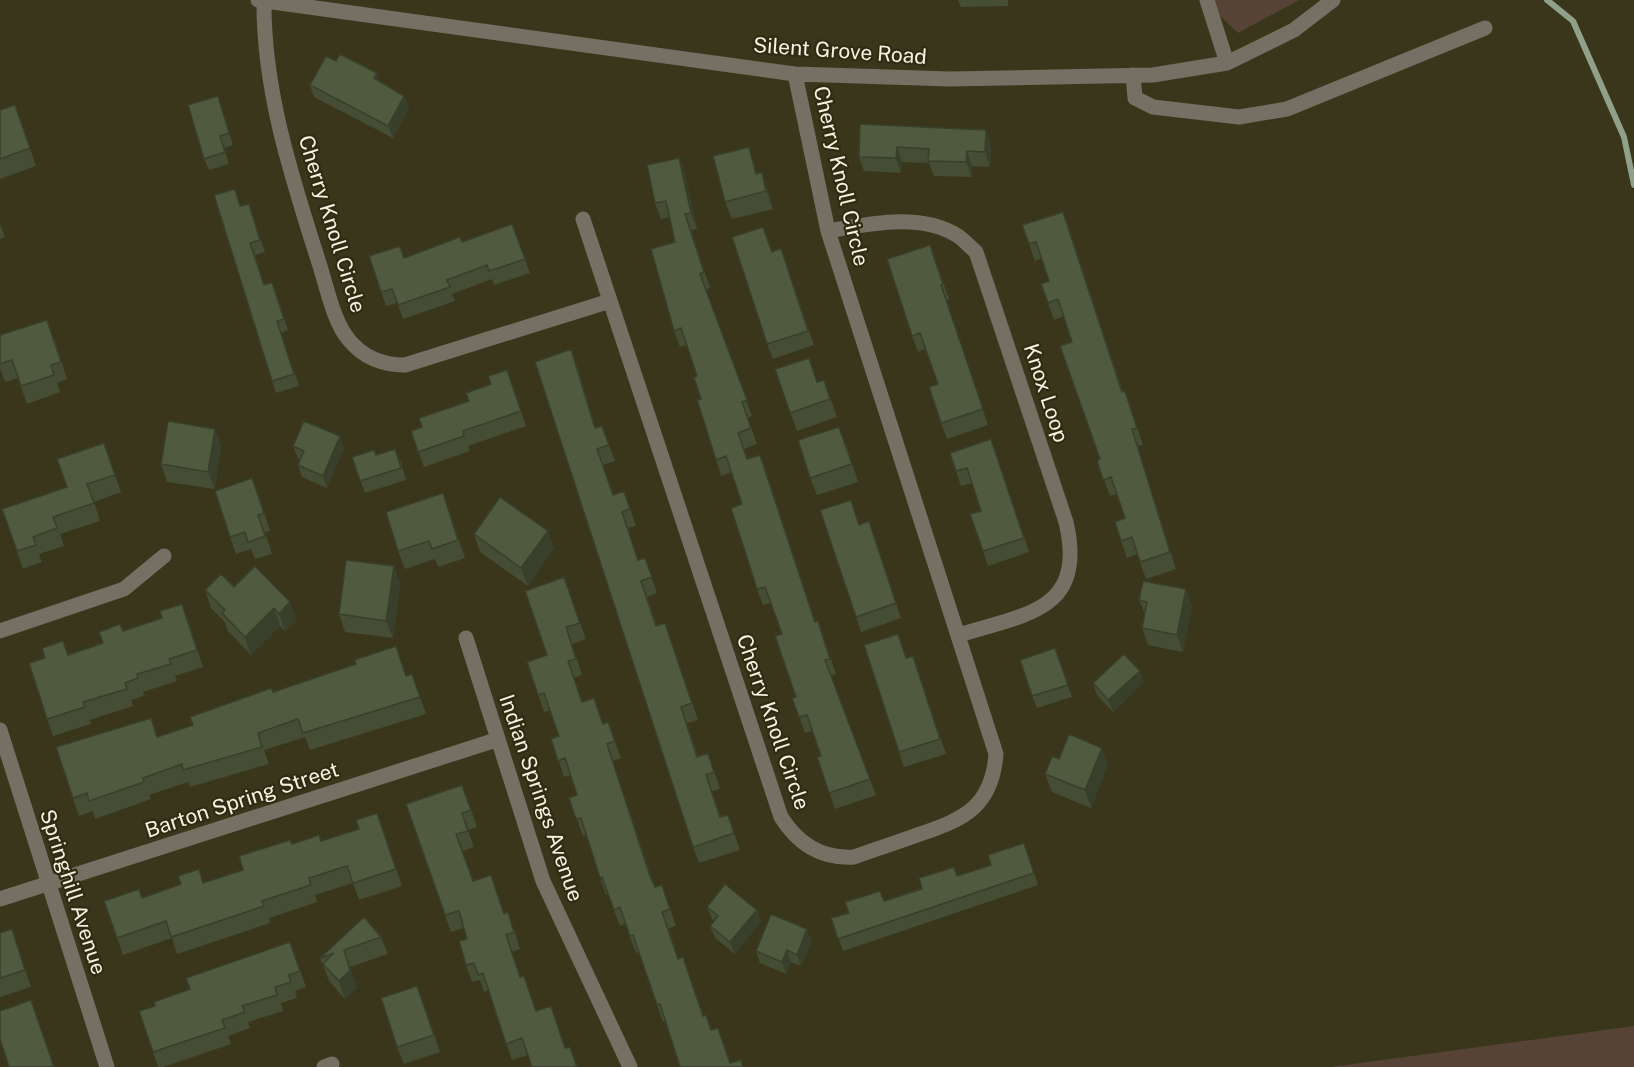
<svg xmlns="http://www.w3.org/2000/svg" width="1634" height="1067" font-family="'Public Sans',sans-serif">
	<rect width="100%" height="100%" fill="#3a361c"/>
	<path fill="#564336" d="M1213 0H1299L1238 33 1218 14Z
		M1634 1026V1067H1331Z"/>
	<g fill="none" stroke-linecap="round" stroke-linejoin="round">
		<path stroke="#90a08b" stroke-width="6" d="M1547 0 1573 21 1624 137 1634 185"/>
		<path stroke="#766f63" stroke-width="15" d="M258 0 795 74 950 79 1153 75 1227 63 1294 30 1333 0
			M264 0C263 90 292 178 319 263 327 287 333 321 349 340 363 357 383 365 405 365L610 301
			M1207 0 1227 63
			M1133 75 1135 98 1153 107 1239 117 1287 109 1485 28
			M583 219 781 817C798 844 822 859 854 857 876 849 898 842 920 834 965 819 992 806 996 754L828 231 795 74
			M828 231C868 224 921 212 958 236 964 240 970 247 976 252L1066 522C1087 611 1026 614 959 635
			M0 631 124 589 164 556
			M466 638 543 881 630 1067
			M0 730 107 1067
			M0 899 496 740
			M324 1067 332 1064"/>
	</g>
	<path fill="#454d35" d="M958 0H1008V6L961 7Z
		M380 82 404 96 409 108 393 138 314 97 310 85Z
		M218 96 233 145 224 148 229 164 209 170 204 159Z
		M15 105 36 166 0 179V110Z
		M860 124 991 144 990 167 972 166V177L934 176 929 163 902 162 901 173 864 171 859 157Z
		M749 147 757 173 762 172 768 190 773 209 732 219 725 202Z
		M679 158 685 174 697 229 691 230 710 288 706 290 752 416 748 418 757 444 744 449 748 459 766 471 815 622 818 621 836 674 831 676 876 795 835 809 817 757 821 756 812 731 805 733 792 698 796 697 782 634 771 603 763 605 757 589 742 504 732 472 721 476 716 460 701 399 697 376 687 345 680 347 674 331 675 242 669 217 661 219 655 203Z
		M249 204 265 252 255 255 264 285 276 294 288 330 281 333 299 386 276 393 272 381 241 206Z
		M0 224 5 237 0 239Z
		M512 224 530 273 494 285 492 279 452 294 455 301 403 319 397 303 386 306 369 256 405 258 462 242Z
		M1022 225 1069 228 1123 392 1125 391 1143 445 1138 446 1176 569 1146 579 1137 554 1127 558 1121 541 1125 518 1117 494 1110 496 1097 461 1100 459 1072 342 1064 316 1054 320 1041 284 1049 281 1042 258 1035 261Z
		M930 245 949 299 946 300 988 425 947 439 941 423 938 384 925 349 918 352 912 336Z
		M781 248 814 345 773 359 767 344 772 252Z
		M0 335 54 337 67 379 57 383 60 392 27 404 18 378 5 382 0 368Z
		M577 365 596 428 602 426 615 461 603 465 613 495 624 491 636 526 628 528 638 560 645 558 657 593 647 597 657 626 671 639 698 720 687 723 698 756 708 753 720 789 712 791 721 817 728 815 740 850 699 863 693 847Z
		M775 369 818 382 824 380 837 417 797 431Z
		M507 370 526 426 468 446 470 451 424 467 411 431 422 427 469 401 491 384Z
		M215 429 221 446 215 489 167 482 161 464Z
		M340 436 344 448 327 488 302 477 298 465 300 459 298 458 293 446Z
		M991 439 1029 552 988 566 970 514 981 511 972 483 961 486 950 453Z
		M104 443 121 492 94 502 100 521 60 534 64 546 39 554 42 562 23 569 2 509 67 487Z
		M846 444 858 482 817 495 810 478Z
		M376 455 400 460 406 480 365 493 352 457Z
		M259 496 270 531 265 532 272 554 255 559 251 549 236 554 230 537Z
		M449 511 465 558 438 567 435 559 405 569 398 551Z
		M860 525 874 536 901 618 861 632 856 617Z
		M548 531 554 548 528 586 480 552 474 534Z
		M394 566 400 584 393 638 345 632 339 614Z
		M564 577 586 639 572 644 582 675 574 678 582 702 603 723 608 722 621 758 613 761 653 882 655 887 662 885 676 926 669 928 678 959 683 957 704 1016 730 1063 744 1067H680L665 1021 663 1022 639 952 636 953 625 924 620 926 608 894 606 895 586 835 583 836 569 798 577 795 571 775 564 777 551 739 559 736 550 710 544 712 527 662 547 655Z
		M234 587 297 620 285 631 280 626 251 655 228 631 224 621 211 608 205 590Z
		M1186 589 1192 606 1183 652 1148 645 1142 628 1145 614 1139 600Z
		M189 621 203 667 175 676 177 681 143 692 144 696 131 700 133 706 90 720 91 724 53 736 47 719 68 654 103 643 123 631Z
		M1055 648 1072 697 1037 708 1032 696Z
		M913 656 946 754 904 767 899 752 906 658Z
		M412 674 426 714 310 750 305 737 264 750 269 764 190 787 188 782 149 795 151 799 95 819 93 811 79 816 73 798 157 737 193 725 273 692 407 676Z
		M1144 682 1113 712 1097 695 1093 683Z
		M1059 759 1108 765 1091 808 1052 792 1045 774Z
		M462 785 477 827 468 830 474 847 462 851 473 881 504 914 514 929 520 949 512 952 521 977 536 1011 551 1006 566 1048 578 1067 528 1055 512 1060 488 990 484 992 480 980 472 982 466 965 467 939 464 928 451 932 406 804Z
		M359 829H383L402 886 359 900 353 883 315 895 317 902 269 918 270 923 177 954 172 938 123 955 117 938 142 898 204 883 243 870 292 844 321 841Z
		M1024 843 1038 885 843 951 831 918 991 865Z
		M707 907 761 921 735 954 715 938 710 926 714 921 712 919Z
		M0 933 18 946 31 987 0 997Z
		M381 937 388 954 350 967 357 988 345 999 329 981 320 958Z
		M812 941 801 966 791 962 786 974 760 963 756 951Z
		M296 958 306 987 295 991 297 998 281 1003 283 1011 248 1022 250 1028 228 1036 231 1044 163 1067H158L139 1011Z
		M424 1004 440 1052 404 1064 397 1047Z"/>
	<path fill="#383f2b" d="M377 73 381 85 374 78Z
		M404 96 409 108 393 138 388 126Z
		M986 130 991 144 990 167 985 152Z
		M749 147 755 165 762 191 756 174Z
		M897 147 902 162 901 173 896 158Z
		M967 151 972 166V177L966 162Z
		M679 158 685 174 697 229 691 213Z
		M762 172 768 190 773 209 766 191Z
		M1063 212 1069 228 1128 409 1122 392Z
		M571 349 577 365 601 445 595 428Z
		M215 429 221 446 215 489 208 472Z
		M1132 429 1138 446 1176 569 1170 552Z
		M340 436 344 448 327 488 323 476Z
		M760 455 766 471 821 638 815 622Z
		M548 531 554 548 528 586 521 568Z
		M394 566 400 584 393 638 386 621Z
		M1186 589 1192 606 1183 652 1177 635Z
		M290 602 297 620 285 631 279 614Z
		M182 604 189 621 203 667 197 650Z
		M274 608 280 626 251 655 245 637Z
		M1140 671 1144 682 1113 712 1108 700Z
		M607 744 613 761 656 892 650 876Z
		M1102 748 1108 765 1091 808 1085 790Z
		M757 910 761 921 735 954 730 942Z
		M12 929 18 946 31 987 25 970Z
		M807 929 812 941 801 966 797 955Z
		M344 950 357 988 345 999 339 981Z
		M787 950 791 962 786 974 782 962Z"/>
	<path fill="#505a3e" stroke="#383f2b" stroke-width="1.5" d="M340 54 377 73 374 78 404 96 388 126 310 85 326 56 336 61Z
		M218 96 229 133 220 136 225 152 204 159 188 105Z
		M15 105 30 148 0 159V110Z
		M860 124 986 130 985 152 967 151 966 162 928 161 929 149 897 147 896 158 859 157Z
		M749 147 756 174 762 172 766 191 725 202 713 156Z
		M679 158 691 213 685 214 704 272 700 274 747 400 742 402 751 428 738 433 747 459 760 455 815 622 818 621 830 659 825 660 870 779 829 793 817 757 821 756 807 715 799 717 792 698 796 697 775 636 782 634 765 587 757 589 731 508 742 504 726 456 716 460 697 400 701 399 694 378 697 376 681 328 674 331 651 249 675 242 666 201 655 203 647 165Z
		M235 189 240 206 249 204 260 240 250 243 264 285 272 282 284 319 277 321 294 374 272 381 214 195Z
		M1063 212 1122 392 1125 391 1137 428 1132 429 1170 552 1140 562 1132 537 1121 541 1115 522 1125 518 1111 477 1103 480 1097 461 1100 459 1060 346 1072 342 1058 299 1048 303 1041 284 1049 281 1036 242 1029 244 1022 225Z
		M512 224 525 259 489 271 487 265 447 280 450 287 398 305 392 289 381 292 369 256 400 246 404 258 460 237 462 242Z
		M763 227 772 252 781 248 808 331 767 344 732 237Z
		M930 245 943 284 941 285 983 409 941 423 929 387 938 384 920 333 912 336 887 259Z
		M47 320 61 362 51 365 54 375 21 386 12 360 0 364V335Z
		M571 349 595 428 602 426 609 445 597 449 613 495 624 491 630 509 622 512 638 560 645 558 652 577 641 581 656 626 665 623 692 703 681 707 697 757 708 753 714 772 706 775 720 817 728 815 734 833 693 847 535 362Z
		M809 358 817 382 824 380 830 399 790 413 775 369Z
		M507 370 521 411 463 431 464 436 418 452 411 431 422 427 419 418 469 401 466 393 491 384 488 376Z
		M168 421 215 429 208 472 161 464Z
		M304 421 340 436 323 476 298 465 304 451 293 446Z
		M839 427 852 464 810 478 798 440Z
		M991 439 1024 538 983 551 970 514 981 511 967 468 956 471 950 453Z
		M104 443 115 475 87 484 94 503 53 517 57 528 33 537 36 545 17 551 2 509 67 487 57 459Z
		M395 449 401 468 360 481 352 457 374 450 376 455Z
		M252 478 264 513 258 515 265 536 248 542 245 532 230 537 215 491Z
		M443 493 458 540 432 549 429 541 398 551 386 512Z
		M500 497 548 531 521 568 474 534Z
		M851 500 859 525 869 521 896 603 856 617 820 510Z
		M346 560 394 566 386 621 339 614Z
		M255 566 290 602 279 614 274 608 245 637 222 613 225 610 205 590 221 574 234 587Z
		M564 577 580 623 566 627 576 659 568 661 582 702 594 698 603 724 608 722 615 741 607 744 650 876 655 887 662 885 670 909 662 912 678 959 683 957 703 1016 706 1015 711 1030 718 1028 730 1063 741 1060 743 1067H680L660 1004 657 1005 633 935 630 936 620 907 614 910 602 877 600 878 581 818 576 819 569 798 577 795 565 758 558 761 551 739 559 736 544 693 538 695 527 662 547 655 525 591Z
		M1143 581 1186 589 1177 635 1142 628 1147 602 1139 600Z
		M182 604 197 650 169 659 171 664 137 674 138 678 125 683 127 689 83 702 85 707 47 719 29 663 45 658 42 648 63 641 68 655 103 643 99 632 120 624 123 631 162 618 160 611Z
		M898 634 906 658 913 656 940 739 899 752 864 645Z
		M396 646 406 676 412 674 420 697 303 733 298 719 258 733 262 747 183 770 182 764 143 778 144 782 89 801 87 793 73 798 56 747 151 718 157 737 193 725 190 717 271 688 273 692 356 664 354 660Z
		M1055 648 1068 685 1032 696 1020 660Z
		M1124 654 1140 671 1108 700 1093 683Z
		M1069 734 1102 748 1085 790 1045 774 1052 756 1059 759Z
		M462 785 471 810 462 813 468 831 456 834 473 881 491 875 504 914 508 912 514 932 506 935 520 977 524 976 536 1011 551 1006 565 1048 570 1047 577 1067H532L522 1038 506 1044 483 973 478 975 474 963 466 965 459 941 467 939 459 911 445 915 406 804Z
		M377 813 396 869 353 883 347 866 309 878 311 885 262 901 264 906 171 937 166 921 117 938 104 901 139 889 142 898 181 884 178 876 199 869 203 883 243 870 239 856 290 840 292 844 319 835 321 841 359 829 356 820Z
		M1024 843 1034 873 838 939 831 918 849 913 845 902 880 891 884 901 922 889 919 878 954 867 957 876 991 865 988 855Z
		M725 884 757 910 730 942 710 926 718 916 707 907Z
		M771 914 807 929 797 955 787 950 782 962 756 951Z
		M364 917 381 937 344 950 350 970 339 981 323 964 334 953 320 958Z
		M12 929 25 970 0 978V933Z
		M290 942 300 971 289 975 291 982 275 987 277 995 242 1006 245 1012 222 1020 225 1028 153 1052 139 1011 155 1006 154 1002 190 989 186 978Z
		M417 986 434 1035 397 1047 381 998Z
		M31 1000 54 1067H9L0 1039V1011Z"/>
	<g text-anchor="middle" stroke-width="4.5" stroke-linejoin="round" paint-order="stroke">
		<g font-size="21" fill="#f4f2e2" stroke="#302c12">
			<text transform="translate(840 51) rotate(4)" y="7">Silent Grove Road</text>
			<text transform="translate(841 176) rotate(77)" y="7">Cherry Knoll Circle</text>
			<text transform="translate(332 224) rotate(73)" y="7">Cherry Knoll Circle</text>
			<text transform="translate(1046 393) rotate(72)" y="7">Knox Loop</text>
			<text transform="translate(773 722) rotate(71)" y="7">Cherry Knoll Circle</text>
			<text transform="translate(541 798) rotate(71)" y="7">Indian Springs Avenue</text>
			<text transform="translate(242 800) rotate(-18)" y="7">Barton Spring Street</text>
			<text transform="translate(73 892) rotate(72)" y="7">Springhill Avenue</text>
		</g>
	</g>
</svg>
